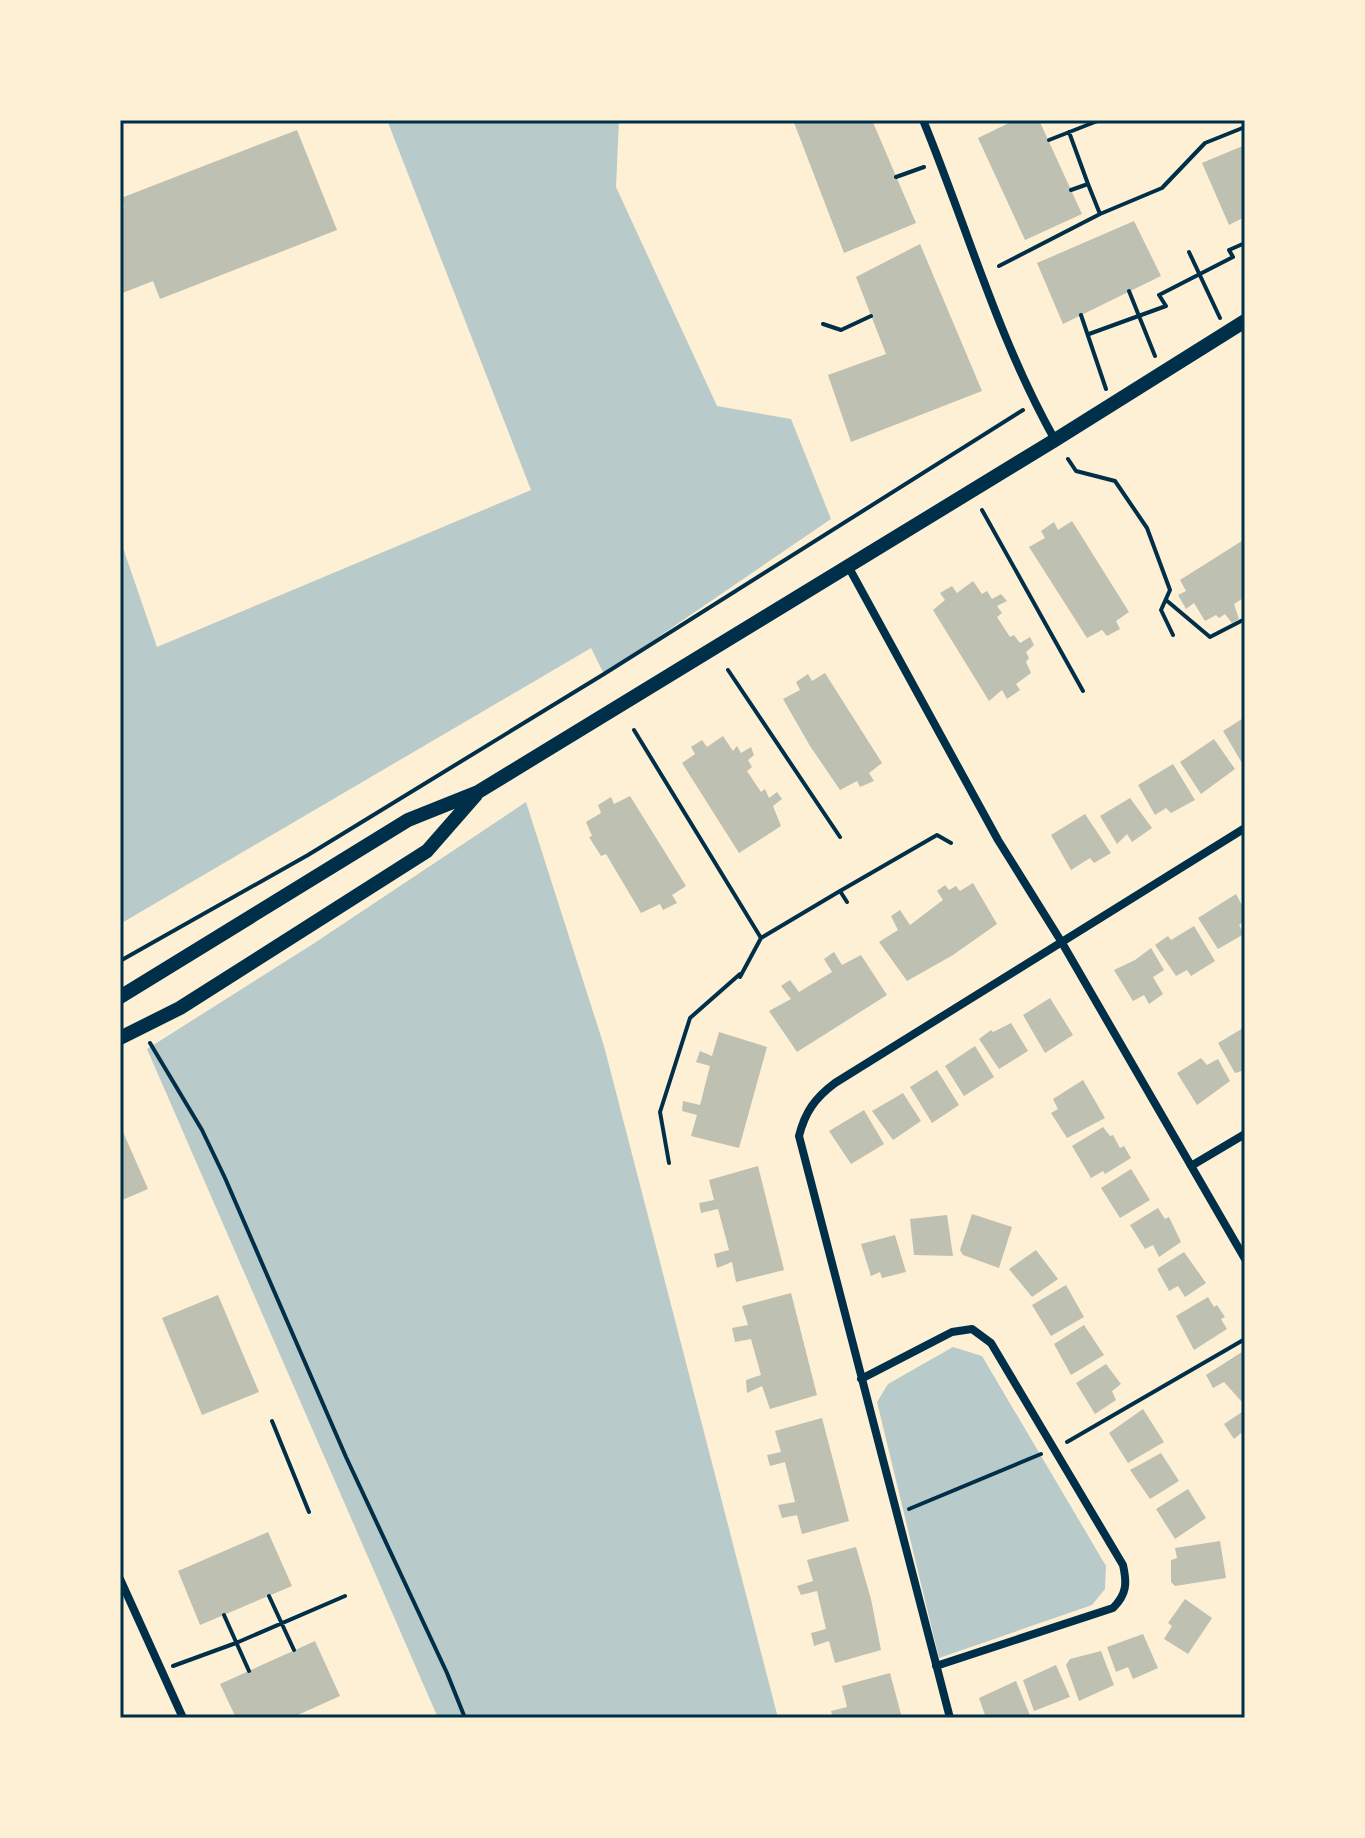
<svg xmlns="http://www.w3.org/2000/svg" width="1365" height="1838" font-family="Figtree,sans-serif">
	<rect width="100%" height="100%" fill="#fdf0d5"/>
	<path fill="#b9caca" d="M387 120H619L616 187 717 406 791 419 831 519 604 674 591 648 120 924V539L157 647 531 490Z
		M526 802 604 1046 778 1718H438L147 1049 313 944Z
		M953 1347 982 1356 1106 1566 1105 1589 1092 1605 939 1658 877 1402 888 1384Z"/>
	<path fill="#bec0b2" d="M793 120H872L916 223 844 253Z
		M1015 120H1039L1082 214 1025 240 978 138Z
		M297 130 337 230 160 299 153 281 120 294V208L124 207 121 198Z
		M1245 145V217L1229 225 1202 163Z
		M1134 221 1161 276 1063 324 1037 263Z
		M920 244 982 391 851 442 828 375 886 354 856 277Z
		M1072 521 1129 612 1116 621 1120 629 1107 636 1102 630 1087 638 1029 547 1045 538 1041 531 1054 522 1058 530Z
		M1245 539V597L1234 604 1239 619 1232 623 1225 614 1219 618 1216 615 1205 621 1194 603 1186 609 1178 595 1186 591 1180 580Z
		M973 581 982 594 987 591 992 599 1001 594 1007 601 997 606 1002 613 997 617 1010 637 1014 635 1020 643 1030 637 1034 645 1026 652 1029 658 1026 662 1031 673 1016 684 1020 690 1007 699 1002 690 989 701 933 610 945 600 940 593 952 586 957 593Z
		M825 673 882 763 869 773 874 781 860 787 857 781 840 790 810 746 783 699 800 690 796 682 808 674 812 681Z
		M1245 717V768L1223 731Z
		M723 736 733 751 737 746 741 753 751 747 754 755 748 760 752 767 747 771 761 792 765 789 769 798 777 792 782 799 773 806 781 826 739 853 682 763 695 754 691 747 702 740 707 747Z
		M1214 739 1235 769 1201 794 1180 762Z
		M1173 764 1195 800 1171 813 1166 808 1155 815 1138 785Z
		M630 796 686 886 672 895 677 903 663 910 660 904 641 913 606 854 601 856 589 837 592 836 586 822 601 813 598 805 611 797 614 804Z
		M1130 798 1152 828 1132 842 1127 834 1117 844 1100 816Z
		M1085 814 1111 853 1094 863 1090 858 1071 870 1051 835Z
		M973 883 997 924 953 955 907 981 879 942 898 930 891 916 900 910 910 925 943 900 937 891 945 885 949 890 956 886 960 891Z
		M1236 894 1245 911V921L1239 925 1244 934 1218 949 1198 918Z
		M1194 926 1215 961 1191 976 1187 970 1176 976 1155 945 1168 936 1171 940Z
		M1151 948 1164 970 1153 977 1163 994 1149 1004 1144 995 1133 1001 1114 970 1135 960Z
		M834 952 842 965 861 955 887 995 797 1052 769 1011 791 999 781 986 790 980 799 992 832 972 824 959Z
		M1050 998 1073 1035 1045 1053 1023 1015Z
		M1011 1023 1028 1051 999 1069 979 1039 991 1030 993 1032Z
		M1245 1027V1070L1235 1073 1218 1043Z
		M719 1032 767 1047 739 1148 691 1136 697 1115 682 1111 683 1101 700 1105 710 1066 696 1062 700 1051 712 1056Z
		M975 1046 994 1077 964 1096 945 1066Z
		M1201 1058 1207 1065 1218 1059 1230 1081 1197 1105 1177 1073Z
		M937 1070 959 1105 932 1123 910 1087Z
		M1083 1080 1105 1118 1067 1138 1051 1113 1058 1109 1053 1099Z
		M903 1093 921 1121 893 1140 872 1111Z
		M864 1110 884 1144 851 1164 829 1131Z
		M120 1125 148 1189 120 1201Z
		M1103 1127 1110 1136 1113 1135 1120 1148 1124 1146 1131 1158 1105 1174 1103 1171 1091 1178 1072 1146Z
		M758 1166 784 1270 736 1282 732 1262 717 1268 714 1254 729 1250 718 1209 701 1213 699 1203 714 1200 709 1180Z
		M1131 1169 1150 1200 1120 1218 1101 1188Z
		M1158 1208 1165 1219 1169 1217 1181 1242 1159 1257 1153 1245 1145 1249 1130 1225Z
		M972 1214 1012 1227 999 1268 963 1255 960 1250Z
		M947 1215 953 1256 914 1255 910 1219Z
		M895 1235 906 1272 882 1278 880 1272 871 1276 861 1244Z
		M1036 1250 1058 1279 1032 1297 1009 1269Z
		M1184 1252 1206 1283 1185 1297 1178 1286 1169 1291 1157 1269Z
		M1066 1285 1084 1317 1051 1336 1032 1305Z
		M791 1293 817 1395 770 1409 762 1386 747 1393 746 1380 761 1375 751 1339 735 1342 732 1328 748 1325 742 1306Z
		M218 1295 259 1392 202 1415 162 1318Z
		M1208 1297 1214 1307 1217 1305 1225 1317 1221 1319 1227 1329 1194 1350 1176 1316Z
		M1084 1325 1104 1355 1071 1375 1054 1344Z
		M1245 1350V1400L1242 1402 1224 1382 1213 1388 1206 1375Z
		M1106 1364 1121 1384 1112 1391 1116 1400 1095 1414 1076 1383Z
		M1143 1409 1164 1442 1128 1463 1109 1433Z
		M1245 1410V1440L1241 1433 1234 1439 1224 1424Z
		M822 1418 849 1521 802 1534 797 1515 782 1518 778 1505 795 1502 785 1462 770 1466 767 1455 781 1452 775 1431Z
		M1161 1453 1179 1481 1150 1499 1130 1470Z
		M1188 1489 1206 1518 1175 1539 1156 1509Z
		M268 1532 292 1586 200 1625 178 1571Z
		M1220 1541 1226 1578 1175 1586 1171 1582V1560L1177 1558 1175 1548Z
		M856 1547 871 1599 881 1650 835 1663 829 1641 814 1646 811 1633 826 1629 817 1591 801 1595 797 1586 813 1581 807 1560Z
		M1185 1599 1212 1618 1188 1654 1164 1639 1172 1626 1168 1623Z
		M1143 1634 1158 1668 1133 1679 1128 1667 1116 1672 1107 1647Z
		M315 1641 340 1696 291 1718H236L220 1684Z
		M1101 1651 1114 1685 1079 1701 1066 1665 1070 1659Z
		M1056 1665 1070 1697 1034 1711 1023 1680Z
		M890 1673 902 1718H833L831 1711 847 1707 842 1686Z
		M1016 1681 1031 1718H986L979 1698Z"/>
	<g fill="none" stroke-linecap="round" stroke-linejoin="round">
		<path stroke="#003049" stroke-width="4" d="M1069 132 1088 184 1071 190
			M1049 140 1100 120
			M896 177 924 167
			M1088 184 1100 214 1162 188 1205 143 1245 127
			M1189 252 1220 318
			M999 266 1100 214
			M1129 291 1155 356
			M1081 315 1106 389
			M823 324 841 330 871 316
			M1089 334 1166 306 1159 295 1233 257 1229 250 1245 243
			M1068 459 1076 471 1115 481 1147 528 1170 590 1161 610 1173 635
			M982 510 1083 691
			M1166 600 1210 637 1245 619
			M728 670 840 837
			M634 730 761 938 740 977
			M840 891 937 835 951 843
			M761 938 840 891 847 902
			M120 961 308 855 604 674 1023 410
			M150 1043 202 1130 225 1178 346 1457 447 1673 465 1718
			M669 1163 660 1112 690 1018 740 974
			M272 1421 309 1512
			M1067 1442 1245 1339
			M909 1509 1041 1454
			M269 1596 294 1650
			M224 1615 249 1671
			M173 1666 236 1643 345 1596"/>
		<path stroke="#003049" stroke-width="8" d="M923 120C967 227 998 339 1055 440
			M848 566 998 840 1061 941 1245 1259
			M1191 1166 1245 1134
			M861 1379 952 1332 972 1329 991 1343 1123 1565C1127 1583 1127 1594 1113 1608L936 1666
			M120 1579 183 1718
			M950 1718 799 1136C805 1112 815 1098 835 1083L1245 828"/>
		<path stroke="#003049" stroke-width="14" d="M120 997 408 820 478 792 1055 440 1245 321
			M120 1038 180 1008 427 851 476 795"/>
	</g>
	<rect width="1365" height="1838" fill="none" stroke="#fdf0d5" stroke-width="244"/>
	<rect x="122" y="122" width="1121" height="1594" fill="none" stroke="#003049" stroke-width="3"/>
</svg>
